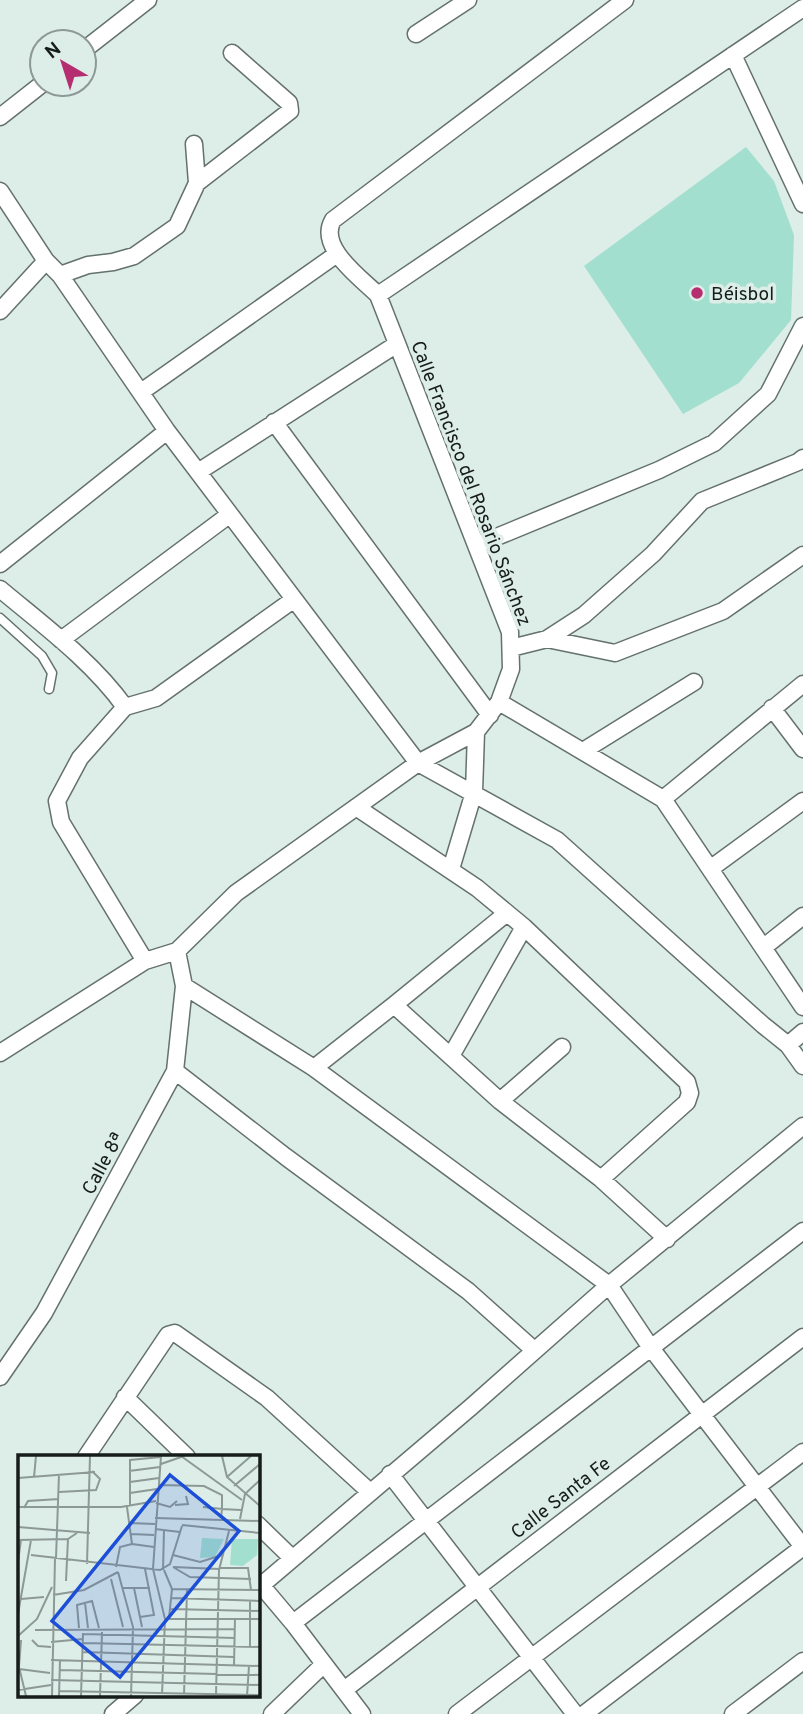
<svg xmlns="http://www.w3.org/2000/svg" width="803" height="1714" font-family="Overpass,sans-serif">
	<rect width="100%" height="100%" fill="#ddede8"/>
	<path fill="#a3dfce" d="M746 147 774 181 794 235 791 320 739 383 683 414 584 266Z"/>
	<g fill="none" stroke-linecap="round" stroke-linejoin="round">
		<g stroke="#64716d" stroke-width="11">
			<path id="lane" d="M0 618 42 656 52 673 49 689"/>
		</g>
		<g stroke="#64716d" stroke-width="19">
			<path id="street" d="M625 0 333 220C317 247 361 278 378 295L803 8
				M416 34 468 0
				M84 50 148 0
				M733 55 803 204
				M0 117 42 84
				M197 183 290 111 289 103 232 53
				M0 191 46 261 60 275 167 431 418 763 557 840 763 1025 788 1045
				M60 275 88 265 113 262 134 256 177 226 197 183 194 144
				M0 311 46 261
				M141 392 337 254
				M274 422 490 715
				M198 472 397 344
				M477 545 659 470 714 443 768 394 803 326
				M0 564 167 431
				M0 589C43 625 92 661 125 707L80 758 57 801 61 822 145 961
				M547 639 615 653 723 611 803 555
				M61 640 229 515
				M511 648 547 639 584 615 653 554 702 501 798 462 803 458
				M499 702 663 799 803 1007
				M125 707 156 698 293 600
				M772 708 803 749
				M583 751 694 682
				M663 799 803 684
				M356 807 477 888 524 927 687 1082 690 1093 687 1102 601 1179
				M451 869 474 792 476 732
				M710 869 803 801
				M764 947 803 916
				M184 986 314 1068 609 1285 651 1348 803 1547
				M394 1005 500 1101 601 1179 667 1239
				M803 1032 788 1045 803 1066
				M0 1053 145 961 177 951 236 893 418 763 476 732 499 702 511 669 510 632 378 295
				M451 1056 524 927
				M314 1068 394 1005 507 913
				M175 1071 286 1157 468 1291 534 1350
				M500 1101 562 1047
				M0 1377 44 1313 175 1071 184 986 177 951
				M125 1397 187 1457
				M86 1457 168 1335 175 1333 267 1398 370 1492
				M390 1474 575 1714
				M257 1524 292 1558
				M261 1585 293 1623 362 1714
				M257 1589 471 1407 609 1285 803 1126
				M293 1623 803 1231
				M344 1690 803 1337
				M113 1714 135 1695
				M272 1714 324 1664
				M457 1714 803 1452
				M584 1714 803 1547
				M733 1714 803 1661"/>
		</g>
		<use href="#lane" stroke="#fff" stroke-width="8"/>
		<use href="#street" stroke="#fff" stroke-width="16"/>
	</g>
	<circle fill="#b42e70" stroke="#ddede8" stroke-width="2.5" cx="697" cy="293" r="7"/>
	<g text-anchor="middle" stroke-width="7" stroke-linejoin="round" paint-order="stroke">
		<g font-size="19" fill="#161c1a" stroke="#ddede8" text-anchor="start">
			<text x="711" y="300">Béisbol</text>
		</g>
		<g font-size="19" fill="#161c1a" stroke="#ddede8">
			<text transform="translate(472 483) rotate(69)" y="7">Calle Francisco del Rosario Sánchez</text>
			<text transform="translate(102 1163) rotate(-62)" y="7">Calle 8ª</text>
			<text transform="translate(560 1497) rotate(-38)" y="7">Calle Santa Fe</text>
		</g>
	</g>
	<g transform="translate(18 1455)">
		<rect width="242" height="242" fill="#ddede8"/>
		<path d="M184 83 206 84 197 102 182 103ZM214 84H240L239 100 225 111 212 110Z" fill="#a3dfce"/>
		<path fill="none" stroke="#8d9996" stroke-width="2" d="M143 1 135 114 147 164M163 1 224 45M204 1 209 22 242 51M143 9 166 1M111 16 142 12M16 22 18 1M209 22 233 1M0 23 77 17M112 27 141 23M140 30 186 31 204 40V54L185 52M216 31 242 9M41 37 78 35 82 24 74 16M112 38 139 34M138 48 152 52 159 46M157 50 170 49 168 41M112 51V5L143 2M0 52H103L138 46M6 53 10 46 41 44M137 63 242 66M203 63 204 54 223 55M222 64 227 39 242 25M111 68 137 69M164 70 242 78M0 72 72 78M137 74 162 77M113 79 136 80M0 85 50 84M114 89 136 92M13 100 142 115 152 109 164 71M155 100 182 107 204 100M38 103 41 19M0 106 3 85M69 109 72 1M98 112 102 92 114 89 109 52M155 112 172 122 233 124M155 112 201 114M202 113H230L233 135M145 115 146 75M146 115 154 134 151 163M100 117 115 172 113 241M93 124 105 172M48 126 50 84 59 78M105 133H132M116 133 124 172M154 134 242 135M35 140 66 135 100 117M153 143 242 146M3 144 26 142M67 148 70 173M152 154 242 156M0 159 13 85M122 162 136 160 127 114M61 173 59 150 74 146 81 173M17 175 217 174M65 179 217 183M0 181 19 164 34 132M3 185 1 212 8 241M14 185 20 191 33 192M33 187 65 184M65 188 242 192M232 192V146M65 197 216 202M33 205 242 211M216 210 217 163M1 214 32 218M42 215 242 220M33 225 242 230M0 235 33 230M41 236 242 240M144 240 147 164H242M166 240 169 134M198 240 201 115 211 76M34 241 37 103M41 241 42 205M63 241 65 178M82 241 84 177M229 241 231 211"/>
		<path fill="#1d4ed8" fill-opacity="0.15" stroke="#1d4ed8" stroke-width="3.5" d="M152 20 221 76 102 222 34 166Z"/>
		<rect width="242" height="242" fill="none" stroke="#161c1a" stroke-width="3.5"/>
	</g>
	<g transform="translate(63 63) rotate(321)"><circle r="33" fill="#ddede8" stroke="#8d9996" stroke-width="2"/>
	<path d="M0-5L12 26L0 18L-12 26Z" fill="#b42e70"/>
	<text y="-10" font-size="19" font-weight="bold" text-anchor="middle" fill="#161c1a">N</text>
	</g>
</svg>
